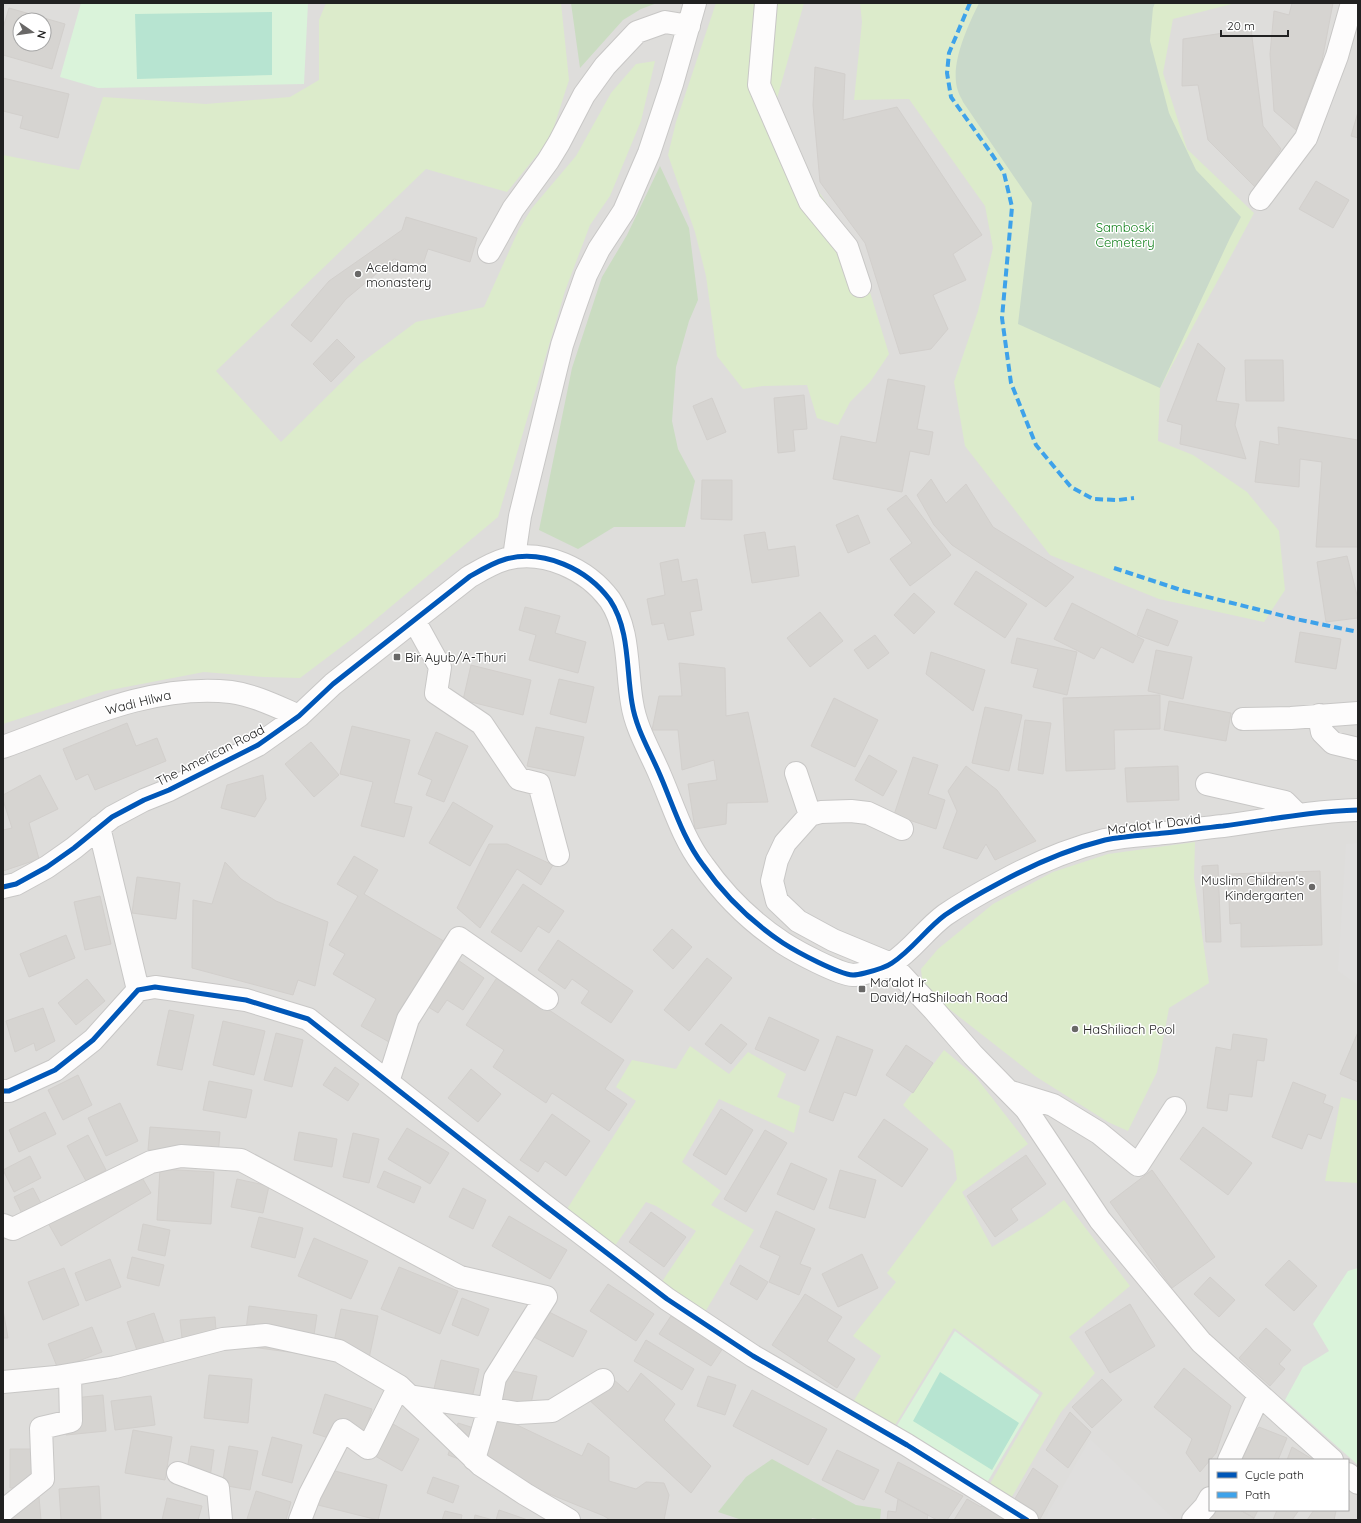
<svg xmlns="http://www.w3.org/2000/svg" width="1361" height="1523" font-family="Quicksand,sans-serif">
	<rect width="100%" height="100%" fill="#efedea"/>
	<path fill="#dedddb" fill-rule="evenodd" d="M3 3H1358V1520H3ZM20 20H44V44H20ZM1210 1460H1348V1510H1210Z"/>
	<path fill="#dcebcb" d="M326 3H561L569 80 550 139 507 192 426 169 216 371 281 442 361 363 416 322 484 307 519 229 532 208 576 156 611 93 636 64 655 61 641 121 610 196 590 225 565 291 498 517 357 635 300 678 264 677 204 672 105 691 3 724V155L79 170 103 97 206 104 290 97 319 80V20Z
		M716 3H804L776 102 805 171 856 247 889 354 870 382 850 402 838 425 817 418 807 385 763 386 743 389 717 356 706 276 695 232 668 155 676 122Z
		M860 3H1236L1173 19 1163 73 1187 149 1254 213 1160 388 1158 441 1193 455 1247 492 1279 531 1285 590 1264 622 1159 599 1050 555 965 446 954 382 978 311 993 248 985 206 909 99 854 100 862 22Z
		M1195 842 1194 878 1209 983 1169 1008 1157 1072 1128 1131 1108 1122 1035 1076 930 994 922 979 921 969 938 949 993 904 1053 872 1108 854Z
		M690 1046 729 1074 748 1052 786 1074 777 1097 800 1106 794 1133 719 1099 682 1162 721 1191 711 1205 754 1230 705 1312 661 1283 696 1231 656 1206 646 1202 614 1247 567 1209 636 1101 616 1087 632 1060 676 1069Z
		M944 1050 975 1076 1028 1144 962 1192 992 1247 1043 1216 1064 1200 1130 1286 1069 1337 1095 1373 1061 1412 1010 1500 987 1489 1043 1393 954 1328 892 1430 850 1407 881 1356 853 1336 896 1282 887 1273 957 1179 953 1151 903 1105Z
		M1341 1097 1358 1101V1183L1325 1181Z"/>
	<path fill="#cadcc1" d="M571 3H657L641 9 623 20 580 68Z
		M660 166 689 228 698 300 689 321 676 367 672 421 678 449 695 481 685 527H614L578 549 539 530 572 368 602 277 627 235Z
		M772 1459 856 1505 881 1509 880 1520H822L812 1518 811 1520H742L718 1512 746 1477Z"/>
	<path fill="#c9d9ca" d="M979 3H1155L1153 8 1150 41 1169 113 1196 170 1241 217 1230 238 1160 388 1018 324 1032 203 963 102C962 99 959 95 958 91 949 65 968 26 979 3Z"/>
	<path fill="#daf3da" d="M81 3H308L304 84 98 88 60 77Z
		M1358 1268V1465L1285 1400 1303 1367 1329 1351 1313 1324 1348 1271Z
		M955 1331 1039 1395 985 1486 893 1432Z"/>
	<path fill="#b7e4d1" d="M272 12V75L137 79 135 14Z
		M940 1372 1019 1423 992 1470 913 1421Z"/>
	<path fill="#dfdedd" d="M1358 843V985L1338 971 1346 844Z
		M1090 1439 1175 1520H1044Z"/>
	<path fill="#d6d4d1" stroke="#d2cfcc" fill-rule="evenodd" d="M1292 3H1333L1322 61 1296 130 1274 111 1270 54 1274 11 1289 15Z
		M9 8 65 24 52 69 3 55V28ZM20 20H44V44H20Z
		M1251 29 1263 126 1281 149 1256 188 1208 140 1198 85 1182 86 1183 39Z
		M815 67 845 74 843 120 897 107 982 235 953 254 966 280 933 295 948 329 931 349 900 354 865 243 820 182 813 105Z
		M3 78 69 94 58 138 20 128 23 116 3 111Z
		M1358 112V138L1351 136Z
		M1316 181 1349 200 1333 228 1299 209Z
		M406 217 477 238 470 262 428 249 422 267 394 259 346 299 311 342 291 325 329 281 402 230Z
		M337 339 355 357 331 382 313 364Z
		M1198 343 1225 368 1216 401 1239 404 1235 425 1246 459 1180 444 1182 425 1167 421Z
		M1245 360H1283L1284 401H1246Z
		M888 379 925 386 917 429 933 432 929 455 910 451 902 492 833 479 841 436 876 443Z
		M804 395 807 429 793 430 795 451 778 453 774 398Z
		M712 398 726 432 707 440 693 406Z
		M1278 427 1358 440V547H1316L1322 462 1300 459 1299 487 1255 482 1260 441 1279 445Z
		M931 479 946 503 966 484 993 527 1074 577 1046 607 952 545 934 525 917 495Z
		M702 480H732V520L701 519Z
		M906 495 951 555 910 586 890 559 912 543 887 509Z
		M858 515 870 543 848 553 836 525Z
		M765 532 768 550 795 546 799 576 752 583 744 535Z
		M1347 556 1358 599V618L1326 622 1317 562Z
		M678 559 682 582 697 579 702 610 690 612 694 635 668 640 664 623 652 625 647 599 665 595 660 563Z
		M976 571 1027 604 1005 638 954 604Z
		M914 593 935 612 914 634 894 615Z
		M1072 603 1144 640 1133 663 1101 647 1094 659 1054 639Z
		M525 607 560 616 555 633 586 642 578 673 529 660 536 635 519 630Z
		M1147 609 1178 621 1168 646 1137 635Z
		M820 612 843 641 810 667 787 638Z
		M1300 632 1341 639 1336 669 1295 662Z
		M875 635 889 653 868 669 854 650Z
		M1017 638 1077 652 1067 695 1033 687 1038 669 1011 663Z
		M1156 650 1192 657 1183 699 1148 691Z
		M931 652 985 670 973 711 926 674Z
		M679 663 725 668 726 716 748 712 768 802 727 803 726 824 695 829 688 784 717 780 714 760 682 770 678 730H652L659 696H682Z
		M471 665 531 680 523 715 463 700Z
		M559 679 594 687 586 723 550 714Z
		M1160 695V729L1114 730 1115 769 1066 771 1063 698Z
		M834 698 878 720 855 767 811 746Z
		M1169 701 1231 713 1226 741 1164 730Z
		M985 707 1022 715 1009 771 972 763Z
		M1025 720 1051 723 1043 774 1018 770Z
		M127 723 136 746 157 738 166 761 95 790 88 774 76 780 63 749Z
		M352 726 410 740 394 803 412 807 404 837 361 826 373 782 340 774Z
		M536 727 584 737 575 776 527 766Z
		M436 732 468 746 444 802 426 795 432 780 418 774Z
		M311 742 339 775 314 797 285 764Z
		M869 755 897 771 883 796 855 780Z
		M913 757 938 765 928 794 945 800 936 829 894 815Z
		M966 766 997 790 1036 841 995 860 986 844 977 859 943 848 957 811 948 791Z
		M1178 766 1179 800 1127 802 1125 768Z
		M40 775 58 809 29 823 39 859 3 871V830L12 828 3 800V795Z
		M263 775 266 799 255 817 221 808 227 785Z
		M453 802 493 826 470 866 429 843Z
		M489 844H507L553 865 541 885 517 869 480 928 457 908Z
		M354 856 378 870 364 894 447 943 389 1042 361 1026 376 999 333 974 345 954 329 945 358 896 337 884Z
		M225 862 241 879 276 901 328 922 315 986 298 980 293 995 192 968 193 900 212 904Z
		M1218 865 1221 942H1206L1202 866Z
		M1320 871 1322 945 1241 947V923L1230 924 1228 874Z
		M137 877 180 883 176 919 132 913Z
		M523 884 564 911 549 933 538 926 521 952 491 932Z
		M100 896 111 944 85 950 74 902Z
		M672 929 692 947 673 969 653 950Z
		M66 935 75 958 29 977 20 954Z
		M558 940 633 991 611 1023 581 1003 589 991 572 979 565 989 538 970Z
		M452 956 484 978 463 1010 447 1000 438 1013 422 1003Z
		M707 958 732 978 689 1031 664 1010Z
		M498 976 624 1060 605 1089 627 1104 609 1131 552 1093 546 1103 493 1067 504 1050 466 1025Z
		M87 979 105 1001 76 1025 58 1003Z
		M43 1008 55 1041 36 1051 34 1043 15 1052 6 1021Z
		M169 1010 194 1015 182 1070 157 1065Z
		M769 1017 819 1040 805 1071 755 1049Z
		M223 1021 265 1031 254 1075 213 1065Z
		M721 1024 747 1044 731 1064 705 1044Z
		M1358 1032V1082L1340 1074Z
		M276 1033 303 1040 292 1087 264 1080Z
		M1233 1034 1267 1039 1264 1061 1257 1060 1252 1097 1229 1094 1227 1111 1207 1108 1216 1047 1231 1050Z
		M837 1036 873 1050 856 1096 844 1092 833 1121 809 1112Z
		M906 1045 933 1063 913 1093 886 1075Z
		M335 1067 359 1084 348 1101 323 1085Z
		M471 1069 501 1094 478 1122 448 1098Z
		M78 1075 92 1105 63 1120 48 1090Z
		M209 1081 252 1090 246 1118 203 1110Z
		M1293 1082 1326 1095 1323 1103 1333 1107 1321 1139 1308 1134 1302 1149 1272 1137Z
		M120 1103 138 1141 106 1156 88 1118Z
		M721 1109 753 1130 726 1175 693 1155Z
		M45 1112 56 1134 19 1152 9 1130Z
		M552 1114 590 1141 566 1176 545 1161 538 1172 520 1160Z
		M884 1119 928 1149 902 1187 858 1157Z
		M150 1127 220 1132 218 1156 148 1150Z
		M1203 1127 1252 1163 1228 1195 1180 1159Z
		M407 1128 449 1153 430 1184 388 1159Z
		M765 1130 787 1143 746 1212 724 1199Z
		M299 1132 337 1139 332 1167 294 1160Z
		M353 1133 379 1139 369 1183 343 1177Z
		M88 1135 106 1170 86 1181 67 1146Z
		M1026 1155 1046 1184 1011 1209 1018 1220 995 1237 967 1196Z
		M30 1156 41 1178 14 1192 3 1170Z
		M791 1163 827 1179 814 1210 777 1194Z
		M137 1169 151 1193 61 1246 48 1223Z
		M160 1169 214 1172 211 1224 157 1220Z
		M840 1170 876 1180 865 1218 829 1208Z
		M1152 1170 1215 1257 1172 1288 1110 1202Z
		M384 1171 421 1187 414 1203 377 1187Z
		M237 1179 269 1186 263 1213 231 1207Z
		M33 1188 45 1211 25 1220 14 1197Z
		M463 1188 486 1200 473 1229 449 1217Z
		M776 1211 815 1229 800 1264 811 1268 799 1295 769 1282 780 1256 760 1247Z
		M651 1212 686 1237 664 1267 629 1242Z
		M509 1216 567 1250 550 1279 492 1246Z
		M259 1217 303 1228 295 1258 251 1247Z
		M143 1224 170 1230 165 1256 138 1250Z
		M314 1238 368 1261 351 1299 298 1276Z
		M862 1254 878 1288 838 1307 822 1274Z
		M132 1257 164 1265 159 1286 127 1278Z
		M110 1259 121 1287 86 1301 75 1273Z
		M1289 1260 1317 1286 1294 1311 1265 1285Z
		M740 1265 768 1282 757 1300 730 1284Z
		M399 1267 458 1291 440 1334 381 1309Z
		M64 1268 79 1305 43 1320 28 1282Z
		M1210 1277 1235 1300 1219 1317 1194 1294Z
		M608 1284 654 1314 636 1341 590 1311Z
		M805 1294 842 1317 827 1341 855 1359 837 1388 772 1345Z
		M462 1298 489 1309 478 1336 452 1325Z
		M1130 1304 1155 1346 1110 1373 1085 1332Z
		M249 1306 317 1315 311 1355 244 1346Z
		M341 1309 378 1316 368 1363 331 1356Z
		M3 1310 8 1338H3Z
		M545 1310 587 1331 573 1357 532 1336Z
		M154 1313 166 1348 139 1356 127 1322Z
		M671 1316 723 1348 711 1366 659 1334Z
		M215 1317 217 1344 183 1347 180 1320Z
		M92 1327 102 1352 58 1369 48 1344Z
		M1266 1328 1291 1350 1279 1364 1285 1369 1270 1386 1239 1358Z
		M646 1340 694 1369 682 1390 634 1361Z
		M441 1360 479 1369 470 1406 432 1397Z
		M1184 1368 1231 1406 1216 1453 1200 1472 1186 1453 1192 1439 1154 1407Z
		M503 1369 537 1376 530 1408 496 1401Z
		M606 1373 628 1392 641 1373 675 1404 664 1420 711 1466 691 1493 587 1398Z
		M209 1375 252 1379 248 1423 204 1418Z
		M708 1376 736 1385 725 1415 697 1406Z
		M1102 1379 1122 1400 1092 1428 1072 1407Z
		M752 1390 827 1429 808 1465 733 1426Z
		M325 1394 372 1409 360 1448 313 1433Z
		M103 1395 106 1431 66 1435 64 1399Z
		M151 1396 155 1425 115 1430 111 1401Z
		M1070 1412 1091 1432 1068 1468 1046 1450Z
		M494 1414 582 1456 588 1443 609 1457V1481L636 1489 646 1482 664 1483 669 1495 664 1520H610L604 1516 517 1481 483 1456Z
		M458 1423 477 1429 467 1462 448 1455Z
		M393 1424 419 1439 402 1471 375 1456Z
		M1259 1427 1287 1438 1278 1460H1238L1248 1438Z
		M133 1430 172 1437 165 1480 125 1473Z
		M272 1437 302 1445 292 1483 262 1475Z
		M191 1446 214 1450 208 1491 184 1488Z
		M229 1446 258 1451 250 1490 222 1485Z
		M1292 1447 1314 1460H1287Z
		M10 1449H32V1488H10Z
		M837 1450 879 1470 864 1500 822 1480Z
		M898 1462 963 1496 947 1520H937L885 1492Z
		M324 1468 387 1485 378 1520 314 1504Z
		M1033 1468 1058 1486 1040 1519 1013 1502Z
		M433 1477 459 1486 453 1503 427 1493Z
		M99 1486 101 1520H61L59 1489Z
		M256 1491 291 1502 286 1520 247 1519Z
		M39 1497 41 1520H11L9 1499Z
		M167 1498 202 1506 198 1520H162Z
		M898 1499 928 1515 927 1520H887L888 1511 896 1512Z
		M967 1499 981 1507 985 1501 1012 1520H954Z
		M499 1510 528 1520H496Z
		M1213 1510H1240L1254 1518 1253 1520H1206Z
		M1240 1510H1258L1254 1518Z
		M1277 1510H1299L1292 1520H1273Z
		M1314 1510H1335L1336 1511 1334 1520H1307Z
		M445 1511 462 1515 461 1520H442Z
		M475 1515 493 1520H474Z"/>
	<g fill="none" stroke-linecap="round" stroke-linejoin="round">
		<g stroke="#c8c7c6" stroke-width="24">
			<path id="minor" d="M766 3 759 85 810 202 847 247 860 286
				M1260 199 1306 138 1337 56 1352 3
				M489 252 513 209 548 161 559 143 584 95 605 66 637 32 665 22 689 26
				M514 557 520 516 562 345 573 312 586 275 599 249 624 211 649 153 672 84 695 3
				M414 620 440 667 436 693 482 724 519 779 539 784 558 855
				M1319 715 1322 732 1333 743 1358 749
				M1243 719 1291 718 1358 713
				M3 747C75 721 152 683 231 692 254 695 278 707 299 716
				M796 773 810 815
				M1207 784 1285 802 1298 815
				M99 827 138 990
				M902 829 868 813 851 811 821 812 810 815 785 843 777 860 772 881 777 901 798 921 833 940 891 964 934 1010 973 1055 1026 1109 1100 1220 1201 1342 1332 1460
				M3 887 16 884 47 867 74 848 112 817 144 800 169 790 258 745 299 716 333 684 469 577C481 570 492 563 506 559 544 549 587 569 610 600 630 630 626 669 632 703 636 729 650 751 660 775 673 805 683 839 703 865 724 895 753 923 783 943 797 952 838 974 853 975 857 975 861 974 865 973 873 971 885 968 892 963 912 950 926 929 945 915 961 904 984 891 1001 882 1034 864 1069 849 1105 840 1124 836 1145 835 1164 833 1184 831 1203 828 1223 826 1268 820 1313 811 1358 810
				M388 1082 408 1019 459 938 547 999
				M3 1091H9L55 1070 93 1040 138 990 155 987 246 1000 308 1019 544 1205 667 1299 753 1356 907 1445 1027 1520
				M1011 1092 1053 1105 1099 1133 1138 1165 1175 1108
				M3 1225 13 1229 151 1162 181 1156 241 1160 460 1277 546 1297 495 1378 489 1409 474 1459
				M3 1382 56 1377 115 1367 223 1339 266 1335 339 1351 399 1386 481 1465 525 1494 569 1520
				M409 1396 517 1413 552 1411 603 1380
				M1229 1460 1259 1395
				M178 1473 218 1488 221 1520
				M1348 1474 1358 1483
				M3 1511 43 1479 41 1428 71 1421 70 1375
				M300 1520 310 1494 343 1430 368 1448 399 1386
				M1193 1520 1205 1507 1210 1498"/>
		</g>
		<use href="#minor" stroke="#fdfcfc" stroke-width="22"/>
		<path stroke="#3ea2ea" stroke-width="4" stroke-dasharray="8 4" stroke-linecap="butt" d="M970 3 949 53 947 73 951 97 993 156 1004 173 1012 207 1002 318 1011 383 1036 445 1071 487 1093 499 1118 500 1134 498
			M1114 568 1184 591 1296 619 1358 632"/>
		<g stroke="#fff" stroke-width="8">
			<path id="cycleway" d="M3 887 16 884 47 867 74 848 112 817 144 800 169 790 258 745 299 716 333 684 469 577C481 570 492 563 506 559 544 549 587 569 610 600 630 630 626 669 632 703 636 729 650 751 660 775 673 805 683 839 703 865 724 895 753 923 783 943 797 952 838 974 853 975 857 975 861 974 865 973 873 971 885 968 892 963 912 950 926 929 945 915 961 904 984 891 1001 882 1034 864 1069 849 1105 840 1124 836 1145 835 1164 833 1184 831 1203 828 1223 826 1268 820 1313 811 1358 810
				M3 1091H9L55 1070 93 1040 138 990 155 987 246 1000 308 1019 544 1205 667 1299 753 1356 907 1445 1027 1520"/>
		</g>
		<use href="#cycleway" stroke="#0057b8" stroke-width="5"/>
	</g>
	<g fill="#696867" stroke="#fff" stroke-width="1.5">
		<circle cx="358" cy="274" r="4"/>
		<rect x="393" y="653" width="8" height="8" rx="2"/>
		<circle cx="1312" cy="887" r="4"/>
		<rect x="858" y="985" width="8" height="8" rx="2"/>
		<circle cx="1075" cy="1029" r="4"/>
	</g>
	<g text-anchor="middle" stroke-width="3" stroke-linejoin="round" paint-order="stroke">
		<g font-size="13" fill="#107f1a" stroke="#fff">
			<text x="1125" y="232">Samboski<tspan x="1125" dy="15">Cemetery</tspan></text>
		</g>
		<g font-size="13" fill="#212121" stroke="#fff" text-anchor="start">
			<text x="366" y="272">Aceldama<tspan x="366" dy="15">monastery</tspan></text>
			<text x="405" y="662">Bir Ayub/A-Thuri</text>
			<text x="1304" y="885" text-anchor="end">Muslim Children's<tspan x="1304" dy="15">Kindergarten</tspan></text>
			<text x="870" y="987">Ma'alot Ir<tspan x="870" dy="15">David/HaShiloah Road</tspan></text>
			<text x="1083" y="1034">HaShiliach Pool</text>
		</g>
		<g font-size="13" fill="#212121" stroke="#fff">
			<text transform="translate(138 702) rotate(-14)" y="5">Wadi Hilwa</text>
			<text transform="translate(210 755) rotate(-27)" y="5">The American Road</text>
			<text transform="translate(1154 824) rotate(-7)" y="5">Ma'alot Ir David</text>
		</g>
	</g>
	<rect width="1361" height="1523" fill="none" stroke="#212121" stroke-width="8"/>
	<rect x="1209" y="1459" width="140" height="52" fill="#ffffff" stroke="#a6a6a6"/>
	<rect x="1217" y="1472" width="20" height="6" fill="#0057b8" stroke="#a6a6a6"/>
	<text x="1245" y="1479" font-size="12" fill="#212121">Cycle path</text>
	<rect x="1217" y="1492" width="20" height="6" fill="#3ea2ea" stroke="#a6a6a6"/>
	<text x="1245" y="1499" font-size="12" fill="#212121">Path</text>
	<g transform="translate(32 32) rotate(103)"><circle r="19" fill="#ffffff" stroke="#a6a6a6"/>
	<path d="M0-3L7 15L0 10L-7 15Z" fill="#696867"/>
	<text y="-6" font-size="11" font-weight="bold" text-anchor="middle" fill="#212121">N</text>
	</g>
	<path d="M1221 30v6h67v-6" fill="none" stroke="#212121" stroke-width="2"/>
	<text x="1227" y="30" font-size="12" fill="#212121" stroke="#ffffff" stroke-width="3" paint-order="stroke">20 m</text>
</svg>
